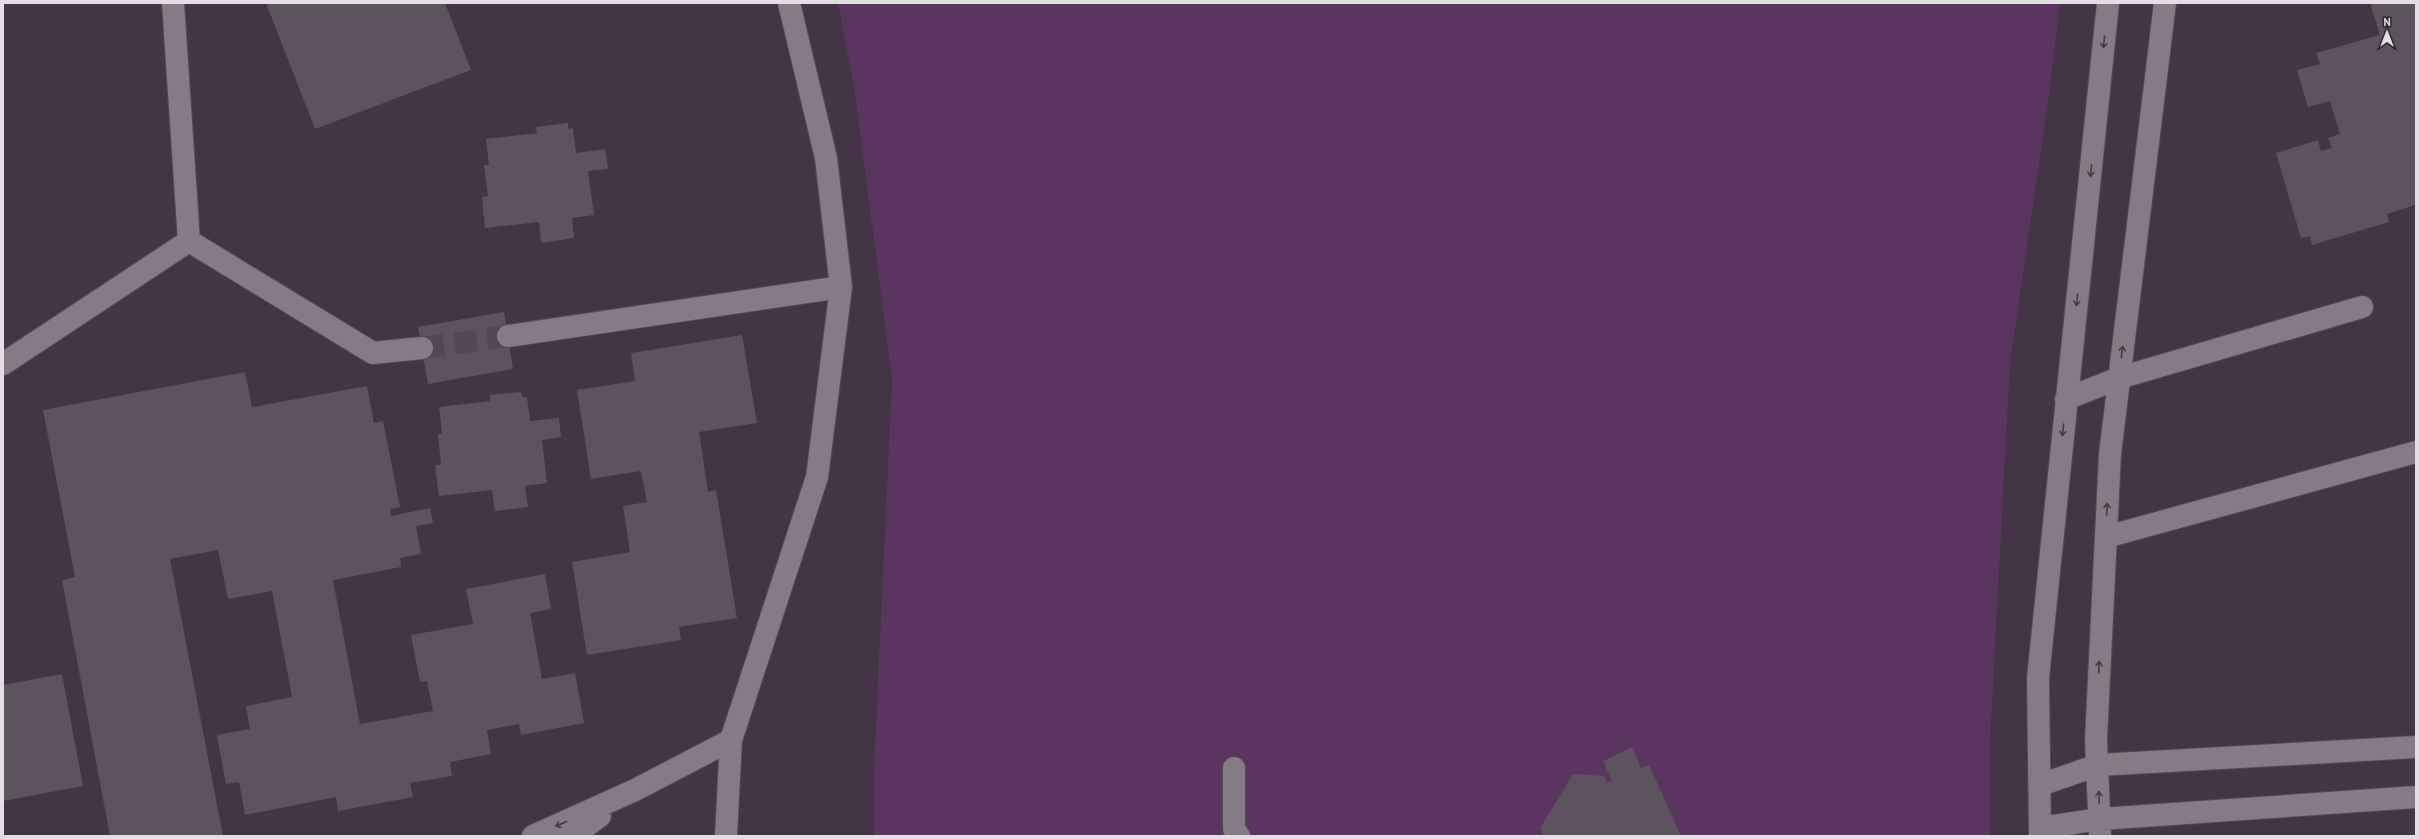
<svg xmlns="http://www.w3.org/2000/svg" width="2419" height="839" font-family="'PT Sans',sans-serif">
	<rect width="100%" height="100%" fill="#382f3a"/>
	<path fill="#433545" d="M3 3H2416V836H3Z"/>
	<path fill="#5a355f" d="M838 3H2060L2050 89 2010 363 1990 741V836H874V768L892 379 854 86Z"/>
	<path fill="#5d535e" d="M266 3H445L471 70 315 129Z
		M2370 3H2416V209L2415 205 2387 214 2389 222 2312 245 2310 236 2301 238 2276 153 2318 140 2321 151 2332 148 2328 138 2340 134 2330 101 2308 107 2297 70 2320 64 2316 53 2380 35Z
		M568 123V129L573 128 576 153 605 149 608 169 588 171 594 215 572 218 574 238 541 243 539 222 485 228 482 197 488 196 484 165H489L486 139 537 133 536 127Z
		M504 312 513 369 428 384 418 327Z
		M742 335 757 423 699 432 708 492 716 490 737 618 679 627 681 640 587 655 572 562 630 552 623 506 647 502 641 471 591 479 577 390 635 381 631 353Z
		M245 372 252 407 367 386 374 423 383 421 400 507 390 509 391 516 430 508 433 523 416 526 421 554 400 558 401 567 333 580 360 724 433 711 427 681 420 682 411 635 473 624 466 589 545 574 551 609 530 613 542 679 575 673 584 723 521 735 519 724 487 730 491 754 450 762 452 776 410 783 413 797 338 811 336 797 245 815 239 782 226 784 217 735 250 729 246 706 292 697 272 591 228 599 218 550 170 559 223 836H110L62 580 75 577 43 410Z
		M521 392 522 397H527L530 421 559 418 561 437 542 440 547 483 525 486 528 507 495 511 492 490 439 496 435 465H441L438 434 442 433 439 407 490 401V395Z
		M62 674 83 786 3 801V685Z
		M1632 747 1641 768 1649 765 1681 836H1543L1540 828 1573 774 1604 776 1607 783 1612 781 1603 761Z"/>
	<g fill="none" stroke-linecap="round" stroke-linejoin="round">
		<path stroke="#524954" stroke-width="22" stroke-dasharray="22 11" stroke-linecap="butt" d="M422 348 508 336"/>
		<g stroke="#534b54" stroke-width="24">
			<path id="minor" d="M189 241 373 353 422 348
				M508 336 841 287
				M3 364 189 241 173 3
				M2066 399 2119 378 2362 307
				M2106 537 2416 452
				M1234 768V829L1239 836
				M2040 785 2098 765 2416 747
				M2040 828 2100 819 2416 797
				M533 836 635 790 731 740 817 477 841 287 826 158 789 3
				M573 836 600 816
				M726 836 731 740
				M2040 836 2038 678 2108 3
				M2100 836 2096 740 2110 454 2165 3"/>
		</g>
		<use href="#minor" stroke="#857a86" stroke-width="22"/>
	</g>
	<defs><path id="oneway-shaft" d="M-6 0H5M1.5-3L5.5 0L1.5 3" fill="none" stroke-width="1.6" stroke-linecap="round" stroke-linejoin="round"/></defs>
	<g stroke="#443b45">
		<use href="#oneway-shaft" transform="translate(2104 42) rotate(95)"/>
		<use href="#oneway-shaft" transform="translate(2091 171) rotate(96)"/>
		<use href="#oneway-shaft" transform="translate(2077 300) rotate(96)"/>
		<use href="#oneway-shaft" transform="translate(2122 352) rotate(-83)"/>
		<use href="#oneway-shaft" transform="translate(2063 430) rotate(96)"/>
		<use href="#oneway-shaft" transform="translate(2107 509) rotate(-87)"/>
		<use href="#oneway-shaft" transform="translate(2099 667) rotate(-87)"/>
		<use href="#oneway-shaft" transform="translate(2099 797) rotate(-92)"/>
		<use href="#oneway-shaft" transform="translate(561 824) rotate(156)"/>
	</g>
	<rect width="2419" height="839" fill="none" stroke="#e3dee4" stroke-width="8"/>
	<g transform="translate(2387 32)" stroke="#2e262f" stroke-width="3" paint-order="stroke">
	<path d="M0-3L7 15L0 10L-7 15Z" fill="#e3dee4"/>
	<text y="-6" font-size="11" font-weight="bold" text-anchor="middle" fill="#e3dee4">N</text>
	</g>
</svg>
